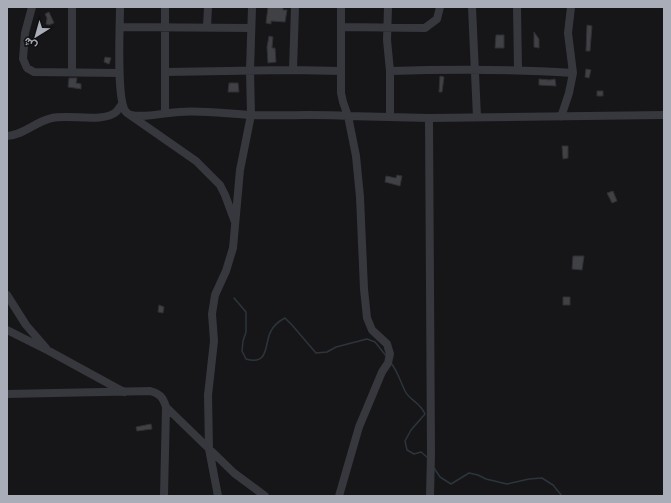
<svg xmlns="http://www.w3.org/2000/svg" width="671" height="503" font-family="Arial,Vazirmatn,sans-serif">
	<rect width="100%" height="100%" fill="#161618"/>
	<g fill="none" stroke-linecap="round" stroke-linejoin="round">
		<path stroke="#2c353c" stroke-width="1.5" d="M234 298 246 312V332L243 341 242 351 246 359C270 366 264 343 271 331 274 325 279 321 285 318L292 325 316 353 327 352 336 347 367 339 375 342 387 357
			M391 363C398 372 400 381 405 391 409 400 420 402 425 414L411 430 405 441 407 450 414 454 421 452 428 458
			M434 468 440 477 451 484 469 473 478 475 486 479 507 484 529 479 542 478 553 485 562 496"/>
	</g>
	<path fill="#404145" stroke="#303034" d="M268 7H283V10H287L285 22 271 21V24L266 23Z
		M49 12 54 23 49 25 46 24 47 18 45 14Z
		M587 25 592 26 590 51H586Z
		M534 32 539 39V48L534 47Z
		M496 35H504V48H495Z
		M269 36 273 37 272 48H275L276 62 268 63 267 47Z
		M105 57 111 58 109 64 104 62Z
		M586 69 591 70 589 78 585 77Z
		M440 76 444 77 442 92H439Z
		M69 78H77L76 83 81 84V89L68 87Z
		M539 79 550 80 555 79 556 86 539 85Z
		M229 83H238L239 92H228Z
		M597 91H603V96H597Z
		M562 146H568V158L563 159Z
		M397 175 402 176 400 186 385 182 386 176 396 178Z
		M613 191 617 201 612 203 607 193Z
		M573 256H584L582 270 572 269Z
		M563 297H570V305H563Z
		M159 305 164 307 163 313 158 312Z
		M151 424 152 429 137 431 136 427Z"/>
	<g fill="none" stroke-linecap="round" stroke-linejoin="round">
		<path stroke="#37383d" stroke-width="8" d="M32 7 25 33 23 59 27 68 34 72 119 73
			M72 7V72
			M120 7C120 26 116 101 126 112 133 121 167 112 179 112 203 110 227 114 251 115 284 116 316 114 348 116L356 156 360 197 364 289 367 318 372 330 387 344 390 354 388 363 382 372 359 427 339 496
			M341 7V93L343 102 348 116 429 118 664 115
			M388 7 387 40 390 71V116
			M472 7 477 117
			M517 7 518 69
			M121 27 251 28
			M207 27 208 7
			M342 27 425 28 437 19 440 7
			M293 70 295 7
			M390 71C452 69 512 69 573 73
			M166 72 293 70 341 71
			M165 113V7
			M130 115 196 161 220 185 225 195 235 222
			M561 117 569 93 573 73 568 33 571 7
			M429 118 431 454 430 496
			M7 136C24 135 36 121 52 118 69 114 103 123 116 112 118 110 120 107 122 104
			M7 295 26 325 46 348
			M7 330 49 351 124 392
			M7 394 150 391C160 394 163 397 166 407L164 496
			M166 407 234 473 265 496
			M218 496 209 449 208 395 214 341 212 314 215 295 226 271 233 248 240 170 251 115 250 70 252 7"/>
	</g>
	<rect width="671" height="503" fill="none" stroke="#a8adb8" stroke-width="16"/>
	<g transform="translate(36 36) rotate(217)" stroke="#111113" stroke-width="3" paint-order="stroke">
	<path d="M0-3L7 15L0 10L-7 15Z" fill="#a8adb8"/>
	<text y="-6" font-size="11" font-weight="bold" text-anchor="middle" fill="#a8adb8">ش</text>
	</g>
</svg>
